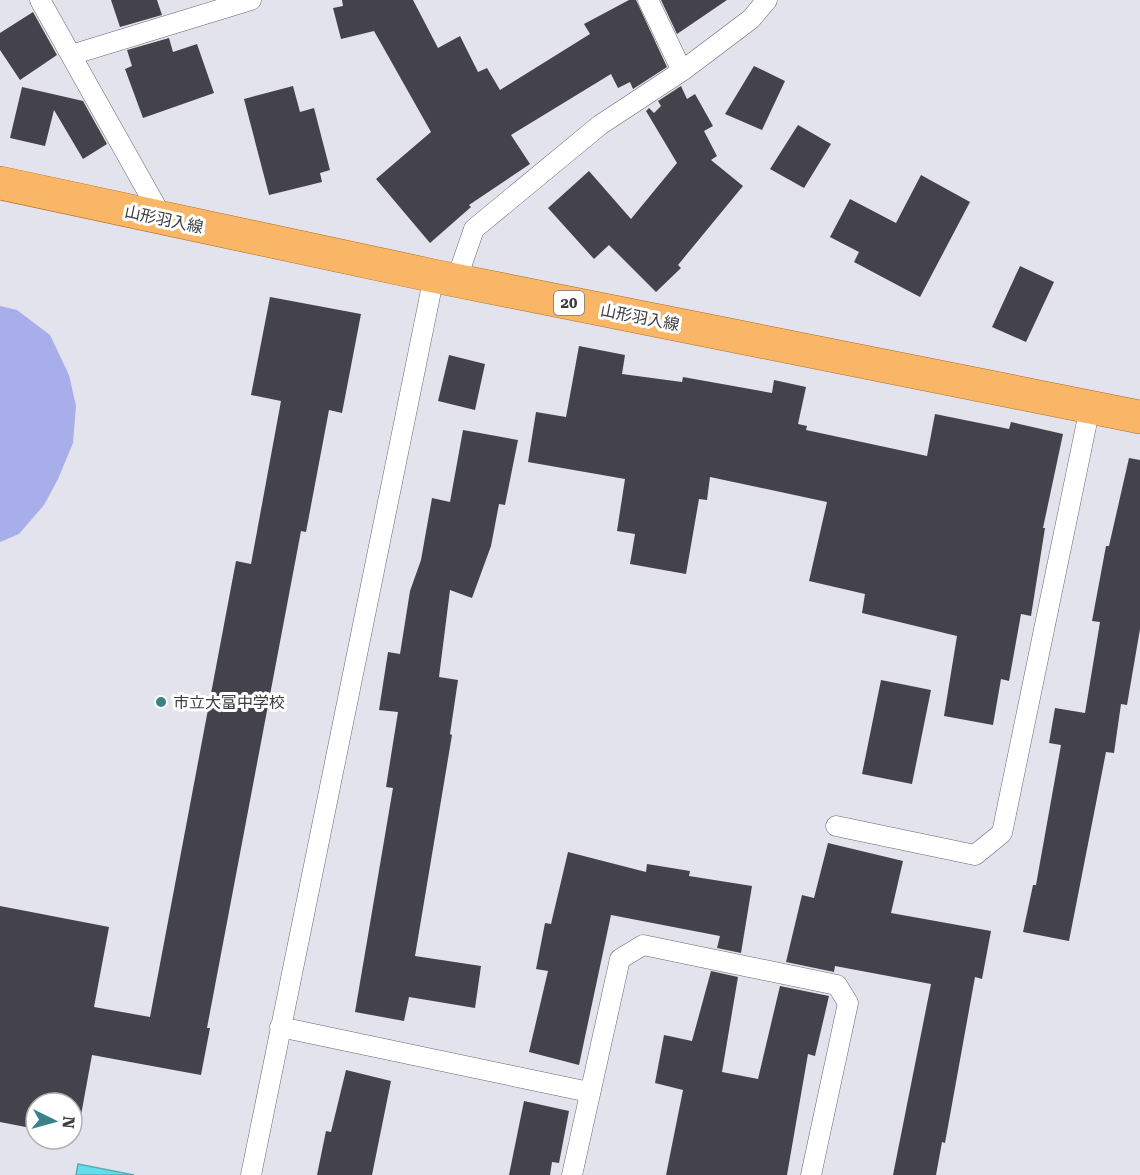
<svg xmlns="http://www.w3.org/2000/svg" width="1140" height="1175" font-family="'Roboto Serif','Noto Sans JP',serif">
	<rect width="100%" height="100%" fill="#e2e3ed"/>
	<path fill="#a8aee9" d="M0 306 17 310 50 335 69 375 76 406 73 443 58 479 44 505 19 534 0 542Z"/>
	<path fill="#62deed" stroke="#57aeb9" stroke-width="1.5" d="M78 1164 134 1175H76Z"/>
	<path fill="#44434b" d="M111 0H157L162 15 120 27Z
		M342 0H413L438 48 460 36 478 72 487 68 500 90 590 34 584 24 629 0H636L667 67 633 89 630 82 618 88 611 74 511 135 530 164 469 205 471 207 430 243 376 179 431 132 374 31 341 39 333 8 343 6Z
		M661 0H727L677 34Z
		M33 12 57 55 20 80 0 50V33Z
		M169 38 173 52 197 44 214 93 143 118 125 69 132 66 127 50Z
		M754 66 785 81 762 130 725 114Z
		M293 86 300 112 314 108 330 170 320 173 322 182 269 195 244 99Z
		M681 86 687 99 695 94 713 126 704 131 717 156 711 160 743 186 678 265 681 268 656 292 609 245 594 259 548 208 589 171 631 219 677 163 646 111 649 108 654 113 661 106 658 101Z
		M22 87 83 101 107 144 83 159 54 110 45 146 10 138Z
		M798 125 831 144 804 188 770 169Z
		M921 175 970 202 920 297 854 262 859 252 830 237 850 199 896 223Z
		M1020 266 1054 282 1026 342 992 327Z
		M270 297 361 314 342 413 329 410 306 532 301 531 207 1028H210L201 1075 92 1055 77 1137 72 1136V1103H36V1129L0 1122V906L109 927 94 1007 150 1017 236 561 251 564 281 401 251 395Z
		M579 346 625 355 622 374 682 382 683 377 772 393 774 380 806 387 798 424 807 426 806 430 927 456 935 414 1009 429 1011 422 1063 434 1043 528H1045L1031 616 1021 614 1009 681 1001 679 993 725 944 716 957 636 862 613 865 594 809 581 827 502 710 477 707 500 699 499 686 574 630 564 635 534 617 531 625 479 528 462 536 412 566 417Z
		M449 355 485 364 475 410 438 401Z
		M463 430 518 440 505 505 499 504 491 546 472 598 450 590 439 677 458 680 450 734 452 735 415 956 481 966 475 1008 409 997 404 1021 355 1012 393 788 386 787 398 712 379 710 388 652 400 654 410 591 421 560 432 498 450 502Z
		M1129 458 1140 460V629L1127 705 1121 704 1114 753 1106 752 1069 941 1023 932 1033 885H1036L1061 745 1049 743 1055 708 1085 713 1100 622 1092 621 1106 546H1109Z
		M881 680 931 690 912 784 862 774Z
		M828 843 903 861 891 913 991 931 982 979 975 977 945 1143 942 1142 936 1175H893L931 984 835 966 834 972 786 962 802 895 814 898Z
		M568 852 646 872 647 864 690 871 689 876 752 886 741 953 717 948 720 936 611 915 579 1065 529 1052 548 971 536 969 545 923 551 924Z
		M711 971 738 977 722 1072 758 1079 780 986 829 996 815 1056 808 1054 787 1175H666L683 1090 655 1083 664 1035 692 1041Z
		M346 1070 391 1081 372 1175H317L326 1131 331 1132Z
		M524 1101 569 1111 559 1163 552 1162 550 1175H509Z"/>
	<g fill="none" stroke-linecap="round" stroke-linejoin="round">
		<g stroke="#666770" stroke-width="21">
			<path id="service" d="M40 0 163 219
				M648 0 682 71
				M71 55 251 0
				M456 281 474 229 600 125 682 71 751 19 767 0
				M836 826 975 855 1002 833 1090 407
				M280 1027 589 1092
				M251 1175 434 276
				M572 1175 620 959 643 945 837 985 848 1003 811 1175"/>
		</g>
		<g stroke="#b46c17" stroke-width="34">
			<path id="primary" d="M0 183 434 276 1140 417"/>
		</g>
		<use href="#service" stroke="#fff" stroke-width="20"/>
		<use href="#primary" stroke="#f9b666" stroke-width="33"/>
	</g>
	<circle fill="#3a818a" stroke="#fff" stroke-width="2" cx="161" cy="702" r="6"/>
	<g text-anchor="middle" stroke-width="6" stroke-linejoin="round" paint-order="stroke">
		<rect fill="#fff" stroke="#76777a" stroke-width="1.5" x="554" y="291" width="30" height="24" rx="4.5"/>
		<g font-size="15" font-weight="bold" fill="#3c3d41">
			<text x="569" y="308">20</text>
		</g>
		<g font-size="16" fill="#3c3d41" stroke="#fff">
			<text transform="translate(164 219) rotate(12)" y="6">山形羽入線</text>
			<text transform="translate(640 317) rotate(11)" y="6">山形羽入線</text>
		</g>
		<g font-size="16" fill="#3c3d41" stroke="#fff" text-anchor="start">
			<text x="173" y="708">市立大富中学校</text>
		</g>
	</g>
	<g transform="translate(54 1121) rotate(95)"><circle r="28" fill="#ffffff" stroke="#b1b1b3" stroke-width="1.5"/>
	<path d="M0-4.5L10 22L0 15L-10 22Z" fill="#3a818a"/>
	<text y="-9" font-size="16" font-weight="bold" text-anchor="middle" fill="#3c3d41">N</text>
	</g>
</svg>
